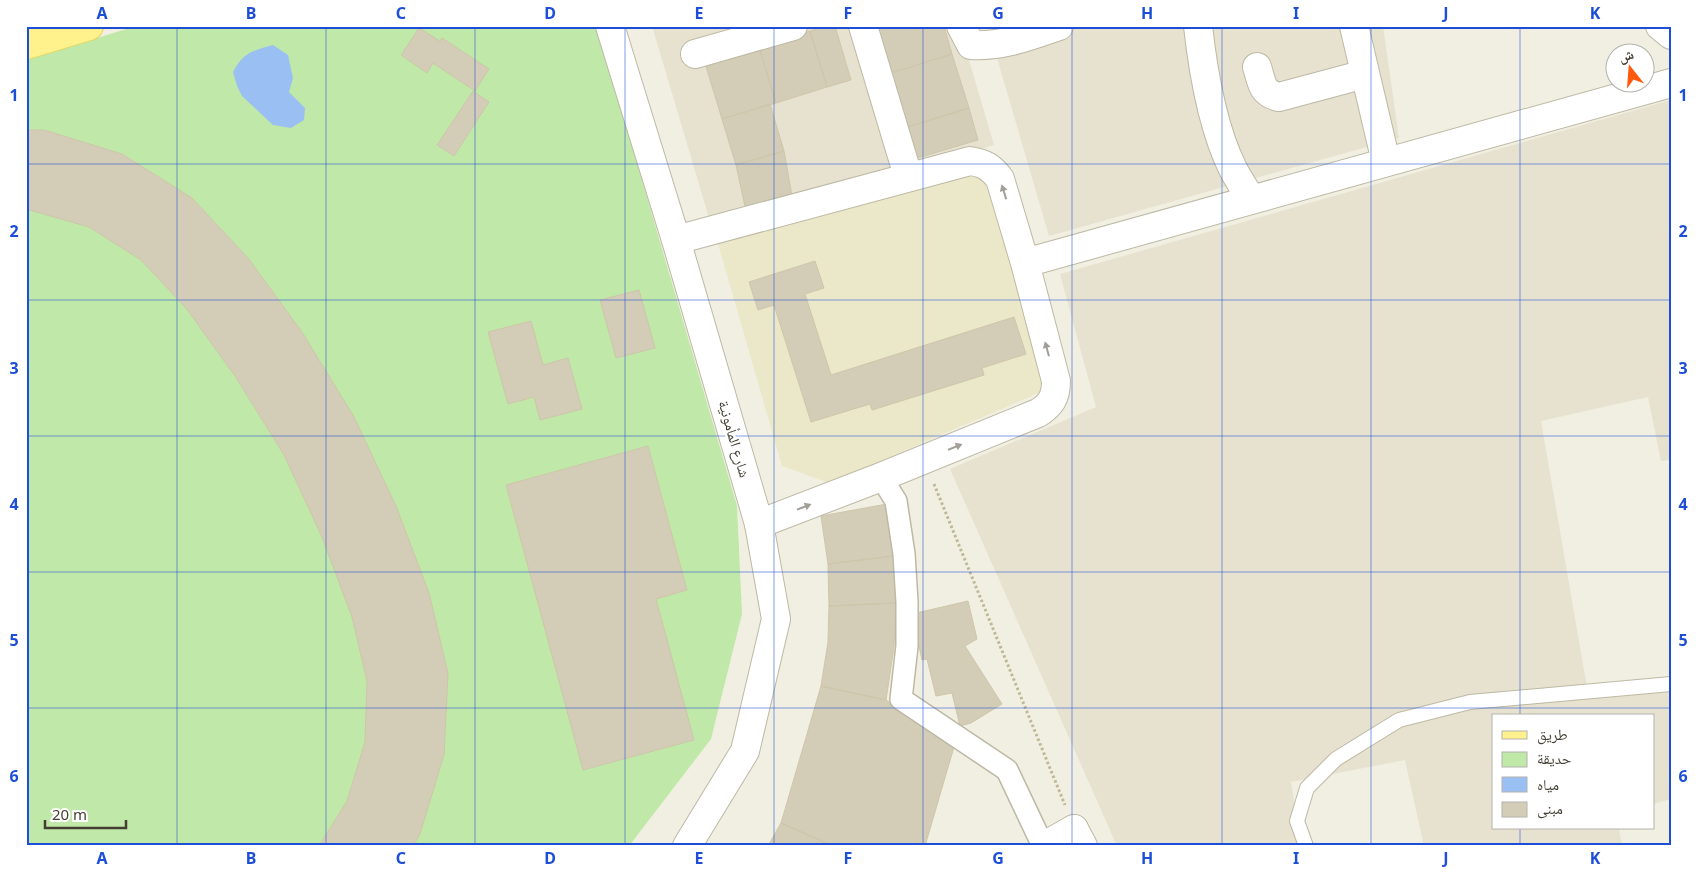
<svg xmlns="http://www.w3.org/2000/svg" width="1697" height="872" font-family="'Noto Sans','Noto Naskh Arabic',sans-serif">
	<rect width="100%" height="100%" fill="#f1efe1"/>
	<path fill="#e6e2cf" d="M652 26H959L994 145 712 228Z
		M1015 26H1383L1399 138 1049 236 990 34Z
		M1671 100V460L1661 461 1648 397 1541 421 1589 699 1671 683V799L1653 804V716H1493V828H1619L1622 846H1424L1405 760 1291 782 1301 846H1117L950 469 1096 407 1060 274Z"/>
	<path fill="#ebe8ca" d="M981 168 1048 389 829 483 782 466 718 244Z"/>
	<path fill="#c0e8a8" d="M136 26H597L737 506 742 614 711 739 629 846H26V60Z"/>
	<path fill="#9abff2" d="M273 45 288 55 293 78 289 92 305 108 304 120 291 128 273 125 242 96 237 86 233 72C244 52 252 51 273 45Z"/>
	<path fill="#d3cdb7" stroke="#cec6aa" d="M827 26H835L851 80 827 87 810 31Z
		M874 26H944L952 54 888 74Z
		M419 28 440 41 442 38 489 69 475 91 433 63 427 73 401 55Z
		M810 31 827 87 776 103 759 47Z
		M759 47 776 103 722 119 705 63Z
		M952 54 969 108 904 128 888 74Z
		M473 91 489 102 454 156 437 145Z
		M770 104 784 151 736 165 722 119Z
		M969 108 978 140 914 159 904 128Z
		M26 130H44L122 154 192 198 248 258 302 332 354 417 396 506 429 593 448 673 444 755 420 834 413 846H319L347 801 365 742 367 681 352 617 322 537 284 455 235 376 186 308 141 260 89 227 26 209Z
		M784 151 792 196 746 211 736 165Z
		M815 261 824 288 805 294 831 375 1014 317 1026 354 982 368 984 375 872 410 870 404 811 422 774 305 758 310 749 282Z
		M639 290 655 348 616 358 600 300Z
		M531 321 543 365 568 358 582 409 540 420 534 397 508 404 488 332Z
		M648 446 687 590 656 599 694 740 583 770 506 485Z
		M887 504 894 556 828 564 821 516Z
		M894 556 896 603 829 606 828 564Z
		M968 601 977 639 965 646 1002 704 971 723 960 726 952 693 936 696 927 659 922 660 912 614Z
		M896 603 894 647 886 700 821 686 828 642 829 606Z
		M821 686 886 700 954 747 925 846H833L781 823Z
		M781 823 833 846H768Z"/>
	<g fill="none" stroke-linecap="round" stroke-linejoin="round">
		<g stroke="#bdb9a4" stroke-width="16">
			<path id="service" d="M1306 846 1297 821 1307 788 1336 759 1399 720 1470 702 1671 684"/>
		</g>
		<g stroke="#bdb9a4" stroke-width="24">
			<path id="pedestrian" d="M881 477 896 501 904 554 907 602V646L901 699 1007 770 1043 846"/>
		</g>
		<g stroke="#bdb9a4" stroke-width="30">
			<path id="minor" d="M863 26 908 176
				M961 26 971 45C1002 47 1030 36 1059 26
				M1198 26C1203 71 1213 129 1233 169 1238 179 1245 189 1251 199
				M1354 26 1386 162
				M1660 26 1671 35
				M695 54 793 26
				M1257 67C1262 82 1261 93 1279 97L1365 74
				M676 240 970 161C984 163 991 167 1000 179L1025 263 1056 381C1056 397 1051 405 1038 413L881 477 759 524
				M1025 263 1671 83
				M1074 829 1083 846"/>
		</g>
		<g stroke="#bdb9a4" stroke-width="30">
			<path id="tertiary" d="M610 26 676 240 759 524 776 619 745 751 687 846
				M1044 846 1074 829"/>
		</g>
		<g stroke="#e7d45a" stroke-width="30">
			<path id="primary" d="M26 45 89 26"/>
		</g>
		<path stroke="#bfb795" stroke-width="3" stroke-dasharray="2.5 2.5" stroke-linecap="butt" d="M934 484 1065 805"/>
		<use href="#service" stroke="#fff" stroke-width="14"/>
		<use href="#pedestrian" stroke="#fff" stroke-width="21"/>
		<use href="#minor" stroke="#fff" stroke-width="28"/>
		<use href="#tertiary" stroke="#fff" stroke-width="28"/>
		<use href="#primary" stroke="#fff28d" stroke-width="28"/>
	</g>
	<defs><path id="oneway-solid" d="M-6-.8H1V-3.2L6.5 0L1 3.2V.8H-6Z" transform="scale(1.25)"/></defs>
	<g fill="#a19f98">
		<use href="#oneway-solid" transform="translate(1004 192) rotate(-107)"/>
		<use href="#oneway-solid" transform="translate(1047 349) rotate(-105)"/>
		<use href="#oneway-solid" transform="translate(955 447) rotate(-22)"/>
		<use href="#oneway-solid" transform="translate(804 507) rotate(-21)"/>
	</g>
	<path fill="none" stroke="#1d4ed8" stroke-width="1" stroke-opacity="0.55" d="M177 26V846M326 26V846M475 26V846M625 26V846M774 26V846M923 26V846M1072 26V846M1222 26V846M1371 26V846M1520 26V716M26 164H1671M26 300H1671M26 436H1671M26 572H1671M26 708H1671M1520 828V846"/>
	<g text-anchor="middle" stroke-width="4.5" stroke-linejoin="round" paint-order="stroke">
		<g font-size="15" fill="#433f32" stroke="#fff">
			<text transform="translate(734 439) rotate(74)" y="5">شارع المأمونية</text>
		</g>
	</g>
	<rect width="1697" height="872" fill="none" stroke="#ffffff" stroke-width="55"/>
	<rect x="1492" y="714" width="162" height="115" fill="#ffffff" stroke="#b4b2ad"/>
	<rect x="1502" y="731" width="25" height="8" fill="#fff28d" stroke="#b4b2ad"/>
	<text x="1537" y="740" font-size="15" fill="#433f32">طريق</text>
	<rect x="1502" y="752" width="25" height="15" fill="#c0e8a8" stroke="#b4b2ad"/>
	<text x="1537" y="764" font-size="15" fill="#433f32">حديقة</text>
	<rect x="1502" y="777" width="25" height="15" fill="#9abff2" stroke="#b4b2ad"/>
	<text x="1537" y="790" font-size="15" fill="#433f32">مياه</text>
	<rect x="1502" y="802" width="25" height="15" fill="#d3cdb7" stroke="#b4b2ad"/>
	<text x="1537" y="814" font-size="15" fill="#433f32">مبنى</text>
	<g transform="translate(1630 68) rotate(343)"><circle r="24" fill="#ffffff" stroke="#b4b2ad"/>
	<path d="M0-4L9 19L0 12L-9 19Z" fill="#ff590b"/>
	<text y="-8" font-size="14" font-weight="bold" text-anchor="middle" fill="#433f32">ش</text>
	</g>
	<path d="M45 820v8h81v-8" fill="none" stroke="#433f32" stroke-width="2.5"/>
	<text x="52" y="820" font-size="15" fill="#433f32" stroke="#ffffff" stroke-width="4" paint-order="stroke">20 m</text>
	<rect x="28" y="28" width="1642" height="816" fill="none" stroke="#1d4ed8" stroke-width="2"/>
	<g font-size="16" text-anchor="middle" font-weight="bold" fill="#1d4ed8">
		<text x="102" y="19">A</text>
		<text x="251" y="19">B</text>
		<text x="401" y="19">C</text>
		<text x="550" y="19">D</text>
		<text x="699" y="19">E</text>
		<text x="848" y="19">F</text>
		<text x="998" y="19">G</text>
		<text x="1147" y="19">H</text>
		<text x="1296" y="19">I</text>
		<text x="1446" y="19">J</text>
		<text x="1595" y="19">K</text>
		<text x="14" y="101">1</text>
		<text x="1683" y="101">1</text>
		<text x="14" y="237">2</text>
		<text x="1683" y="237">2</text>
		<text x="14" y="374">3</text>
		<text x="1683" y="374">3</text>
		<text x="14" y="510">4</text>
		<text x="1683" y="510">4</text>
		<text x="14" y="646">5</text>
		<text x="1683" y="646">5</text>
		<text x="14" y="782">6</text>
		<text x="1683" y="782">6</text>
		<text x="102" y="864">A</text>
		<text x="251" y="864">B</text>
		<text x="401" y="864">C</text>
		<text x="550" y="864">D</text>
		<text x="699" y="864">E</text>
		<text x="848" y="864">F</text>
		<text x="998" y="864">G</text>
		<text x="1147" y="864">H</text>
		<text x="1296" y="864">I</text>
		<text x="1446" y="864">J</text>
		<text x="1595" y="864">K</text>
	</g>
</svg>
